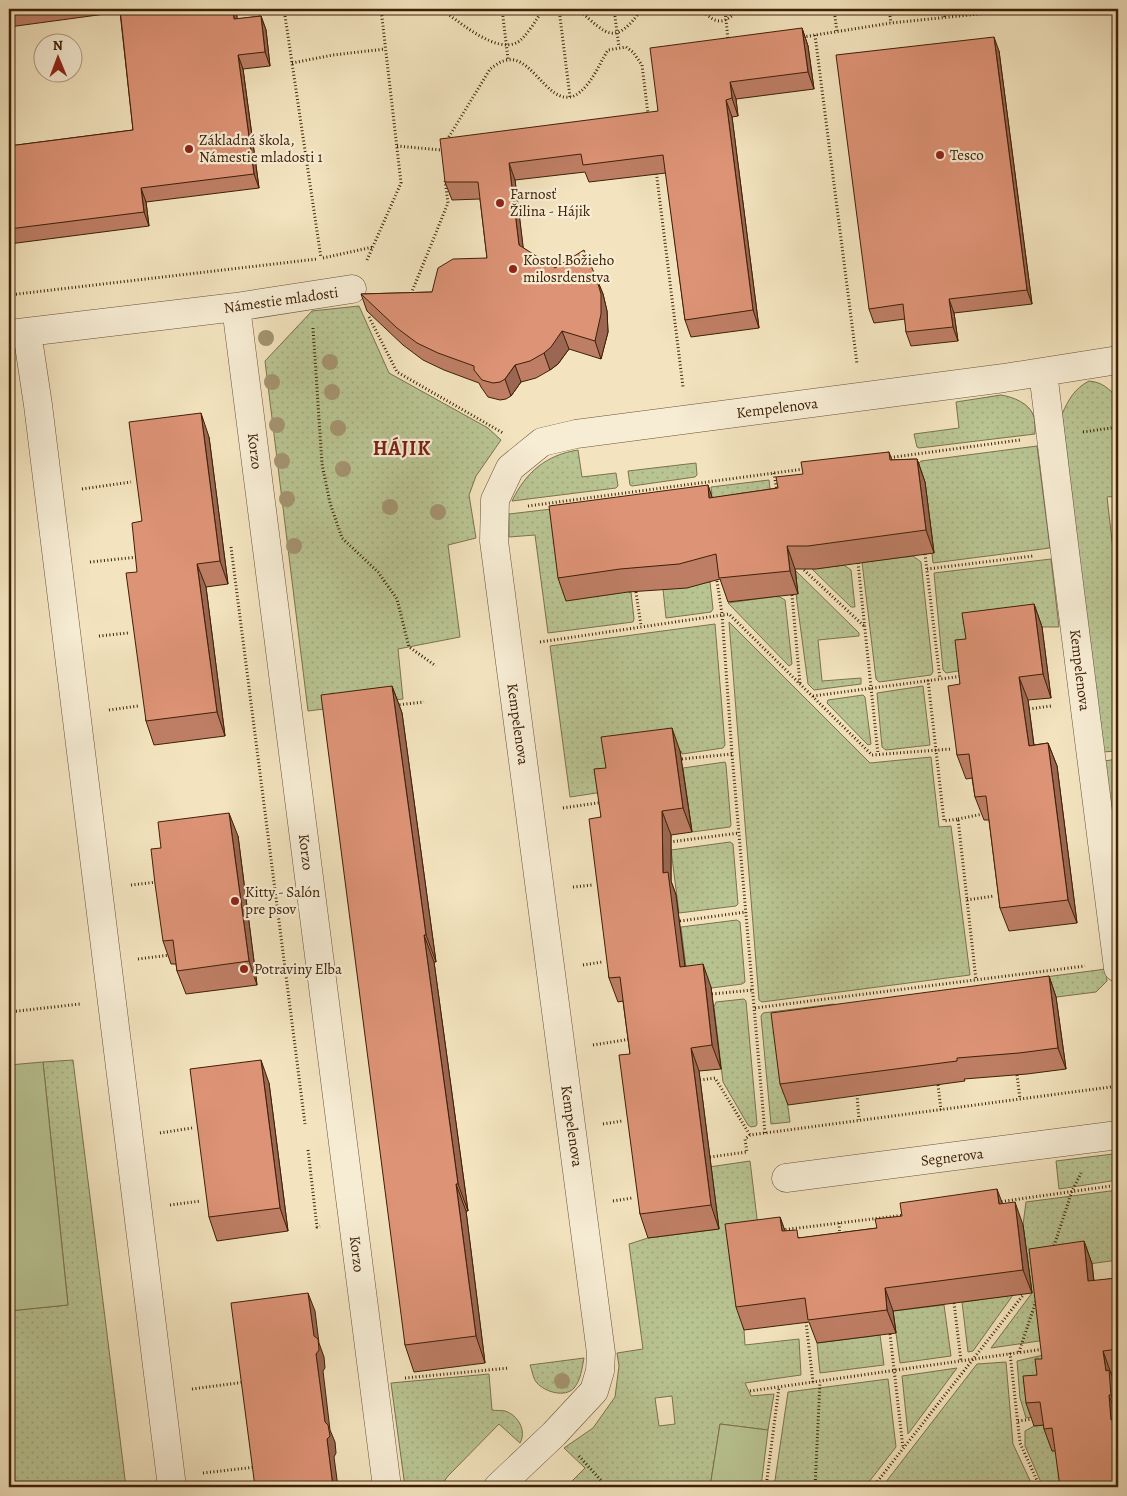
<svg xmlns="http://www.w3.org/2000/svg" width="1127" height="1496" font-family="Alegreya,serif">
	<defs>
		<pattern id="grass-dots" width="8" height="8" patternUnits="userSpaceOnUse" patternTransform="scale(1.25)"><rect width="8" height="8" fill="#b9c493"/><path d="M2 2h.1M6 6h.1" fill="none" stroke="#a0a87d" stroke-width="1.8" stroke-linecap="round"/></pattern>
	</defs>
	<rect width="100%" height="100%" fill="#f3e4bf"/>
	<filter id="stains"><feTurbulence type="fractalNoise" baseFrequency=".004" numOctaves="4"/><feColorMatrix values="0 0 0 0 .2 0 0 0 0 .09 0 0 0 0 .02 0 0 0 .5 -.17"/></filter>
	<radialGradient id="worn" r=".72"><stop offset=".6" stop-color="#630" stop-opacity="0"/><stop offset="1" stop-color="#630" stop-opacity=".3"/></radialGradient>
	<path fill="url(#grass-dots)" stroke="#7c724c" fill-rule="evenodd" d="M359 306 389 373 488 428 501 440 476 476 469 495 476 538 448 545 460 637 398 649 403 699 308 711 265 361 312 311Z
		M1089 381C1102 382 1110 389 1118 399V496L1107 497 1118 593V751L1102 752 1062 414C1069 399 1074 389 1089 381Z
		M1001 395C1013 397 1030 403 1034 417 1035 422 1035 428 1035 434L919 448 917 447 914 434 959 428 956 402Z
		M1037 446 1050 548 933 563 932 554 934 553 925 483H922L919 463 921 461Z
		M578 450 582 477 616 473 618 486 616 488 512 501C526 472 546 455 578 450Z
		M696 463 697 475 695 477 632 486 630 485 628 471Z
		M769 480 774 525 713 509 711 487Z
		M620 501 628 590 629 593 631 592 634 619 633 622 548 633 535 535 509 537V514Z
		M913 556 921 562 933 672 931 675 879 682 876 679 862 562Z
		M1051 559 1059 627H1042L964 670 946 673 943 670 934 573Z
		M844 565 851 570 855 607H851L812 569Z
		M796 571 859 633V636L818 640 822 681 861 678V684L814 690 808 684 796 594Z
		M710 582 713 609 711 612 666 618 663 589Z
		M778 596 785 600 792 664 789 666 728 603Z
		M729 622 870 763 931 757 939 827 951 826 970 975 762 1002 759 1000Z
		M715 624 725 745 723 748 682 754 681 751 610 760 603 792 570 797 550 646Z
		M923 686 930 745 886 750 882 747 877 693Z
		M863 695 865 697 871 744 868 745 827 703 828 700Z
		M1118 759V873L1104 761Z
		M725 762 726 765 731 825 730 827 692 832 683 768Z
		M730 842 733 844 738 904 736 906 679 913 671 850Z
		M737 920 740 922 745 982 742 984 689 991 681 927Z
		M1106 969 1107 981 1096 992 1017 1002 1015 981Z
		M744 999 746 1001 757 1124 756 1126 751 1127 748 1125 723 1082 714 1007 716 1002Z
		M834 1004 838 1008 778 1034 790 1122 771 1124 761 1016 763 1013Z
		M73 1060 126 1487H9V1311L68 1305 43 1062Z
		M1113 1154 1118 1156V1180L1059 1189 1056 1161Z
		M750 1161 762 1259 744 1330 745 1345 799 1339 801 1375 745 1383 751 1396 774 1394 768 1430 720 1424 710 1487H566L585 1468 564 1448 593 1428 615 1397 619 1366 617 1353 643 1349 629 1244 648 1238 719 1229 709 1167ZM672 1396 675 1424 659 1426 655 1398Z
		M1118 1190V1260L1052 1269 1046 1340 991 1348 1032 1293 1023 1225 1026 1202Z
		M1013 1295 973 1351 968 1352 962 1302Z
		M944 1305 951 1356 900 1363 893 1311Z
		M880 1335 884 1365 820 1373 817 1343Z
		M1048 1354 1033 1417 1026 1418 1020 1398 1017 1361Z
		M584 1358C582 1368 581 1380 574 1388 565 1398 545 1392 537 1383 533 1379 532 1370 530 1365Z
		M1006 1362 1013 1444 1033 1487H882L977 1364Z
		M957 1368 908 1434 902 1376Z
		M489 1374 492 1410C496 1411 501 1410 505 1411 518 1415 527 1431 520 1443L499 1424 448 1476 440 1487H405L391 1383Z
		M888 1379 896 1447 865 1487H774L788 1392Z
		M1049 1424 1075 1448 1065 1486 1043 1487 1025 1446V1431L1034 1426Z"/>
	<path fill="#b9c493" stroke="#7c724c" d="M43 1062 68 1305 9 1311V1065Z
		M720 1424 768 1430 761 1487H710Z"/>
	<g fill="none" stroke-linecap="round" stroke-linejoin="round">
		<g stroke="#6b5134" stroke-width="29">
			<path id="minor" d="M236 307 387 1487
				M27 332 38 405 172 1487
				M10 334 236 307 352 289
				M1043 372 1065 552 1118 968
				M786 1178 1118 1135
				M498 1487 554 1434 594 1391 600 1371 601 1353 494 541 495 500 510 468 542 442 576 434 1004 378 1118 360"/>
		</g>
		<path stroke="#3e2006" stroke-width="3" stroke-dasharray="1 2.5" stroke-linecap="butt" d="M284 9 321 258
			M448 9 449 15C465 26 496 52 516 43 526 39 537 17 544 9
			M502 9 508 59
			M559 9 570 97
			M578 9C608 36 615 46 642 9
			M614 9 619 47
			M701 9C716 25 724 25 739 9
			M725 9 728 40
			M834 9 837 32
			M889 9 891 23
			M943 9 945 18
			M815 35 857 364
			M803 37 891 23 1027 9
			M292 63 333 55 385 49
			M447 140 490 69C495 66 500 61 507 60 536 54 554 124 586 86 595 76 601 61 608 50L626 47 633 52 642 65 648 114
			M397 146 441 150
			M656 170 683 387
			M323 258 373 247
			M367 260 401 183 381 9
			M408 294H411L448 203 445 180
			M9 295 317 259
			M369 317 397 372 503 433
			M313 328 322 464 330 503 342 538 378 572 397 599 409 647 436 666
			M1083 432 1118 427
			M887 458 1020 440
			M774 473 777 492
			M82 489 131 482
			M528 506 804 469
			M231 547 305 1124
			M925 554 940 679
			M90 562 138 557
			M858 563 878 754
			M927 569 1033 556
			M804 570 864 626
			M717 581 722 614 732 754 765 1133
			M636 592 641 626
			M792 595 800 684
			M99 636 128 633
			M540 642 729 614 872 755 951 749
			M928 680 944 821 958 819 976 980
			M813 696 963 676
			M396 705 424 702
			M1029 709 1051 706
			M109 710 138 706
			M682 759 732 754
			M563 808 604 802
			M958 819 983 814
			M670 842 739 833
			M131 885 157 882
			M573 887 592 885
			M967 900 994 896
			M680 921 746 912
			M138 959 170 955
			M583 965 602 962
			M712 994 753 990
			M755 1008 1085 966
			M9 1012 80 1004
			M593 1045 631 1039
			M1017 1075 1020 1099
			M700 1080 715 1078 750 1135
			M938 1085 941 1110
			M857 1095 859 1120
			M603 1124 622 1121
			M160 1133 192 1128
			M308 1150 317 1227 320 1226
			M710 1157 747 1152 745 1139 750 1135 1118 1086
			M613 1201 632 1198
			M998 1202 1118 1185
			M170 1205 201 1201
			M839 1223 840 1237
			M782 1230 905 1215
			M1053 1249 1072 1191 1081 1173
			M954 1303 961 1361
			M806 1322 813 1382
			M890 1334 903 1448
			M1019 1352 1037 1298
			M1010 1353 1020 1443 1040 1487
			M405 1378 509 1368
			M1112 1380 1118 1379
			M192 1389 245 1382
			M750 1391 1044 1349
			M1018 1421 1033 1419
			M579 1456 607 1487
			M203 1473 256 1467
			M766 1487 779 1387
			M815 1487 820 1382
			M873 1487 1024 1294"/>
		<use href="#minor" stroke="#f7edd5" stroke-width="28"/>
	</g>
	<g fill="#a49370">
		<circle cx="266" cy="338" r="8"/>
		<circle cx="330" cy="362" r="8"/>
		<circle cx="272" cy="382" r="8"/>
		<circle cx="332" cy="392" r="8"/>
		<circle cx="277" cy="425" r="8"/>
		<circle cx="338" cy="428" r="8"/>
		<circle cx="282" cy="461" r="8"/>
		<circle cx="343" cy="469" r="8"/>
		<circle cx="287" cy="499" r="8"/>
		<circle cx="390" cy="507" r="8"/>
		<circle cx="438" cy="512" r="8"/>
		<circle cx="294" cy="546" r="8"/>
		<circle cx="562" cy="1381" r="8"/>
	</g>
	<path fill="#be7e65" stroke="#3e2006" d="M9 9H236L237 19 261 16 266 30 270 66 243 69 259 188 146 202 149 226 9 244V146L133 130 120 12 9 27Z
		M802 28 808 46 814 89 736 99 738 116 732 117 759 328 691 337 685 320 666 173 589 182 585 172 515 180 523 248 555 268 596 277 603 294 607 311 608 332 601 359 569 349 558 364 550 370 536 378 521 382 511 396 506 399 500 400 488 397 481 387 479 383 444 370 423 360 403 345 367 311 361 294 432 292 487 258 480 199 452 200 445 182 658 111Z
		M999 51 1032 304 954 313 958 341 911 346 906 332 905 319 874 323 869 309Z
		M209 437 228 584 206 587 225 736 154 745 146 721 142 521Z
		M889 452 892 460 917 459 925 482 934 553 816 569H795L798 594 728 602 720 579 687 588 628 592 566 601 558 578 708 485 712 498 778 488 803 474Z
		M1034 604 1042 627 1051 698 1028 700 1034 745 1048 743 1057 766 1077 923 1009 931 1000 908 989 820H984L975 797 972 778 966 779 957 755 960 684 966 639Z
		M392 686 402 713 436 962H434L468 1211H466L485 1363 414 1372 405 1345Z
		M680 751 692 832 671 835V881L676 895 685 966 711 987 721 1069 699 1071 719 1229 648 1238 640 1214 630 1054 623 1001 618 1002 609 978 601 817 606 768Z
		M238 836 257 985 186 994 177 971 176 964H171L163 941Z
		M1049 976 1056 997 1066 1069 1027 1074 964 1079 965 1081 788 1105 780 1084Z
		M269 1083 288 1231 217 1241 209 1217Z
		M1003 1204 1023 1225 1032 1293 893 1311 896 1333 817 1343 809 1322 744 1330 736 1307 780 1217 785 1231 800 1238 877 1228Z
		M1084 1241 1092 1264 1094 1281 1117 1278 1118 1282V1373H1111L1112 1377 1118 1393V1417H1117V1420L1055 1451H1052L1044 1429V1425L1034 1426 1026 1403 1037 1375Z"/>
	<path fill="#9b6753" stroke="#3e2006" d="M233 9H236L239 33 234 19Z
		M261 16 266 30 270 66 265 52Z
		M802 28 808 46 814 89 808 72Z
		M994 37 999 51 1032 304 1027 290Z
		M238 55 243 69 259 188 254 174Z
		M730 82 736 99 738 116 732 98Z
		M726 100 732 117 759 328 753 310Z
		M509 163 515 180 525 262 519 245Z
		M141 188 146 202 149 226 144 212Z
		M596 277 603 294 607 311 608 332 601 359 595 341Z
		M949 299 954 313 958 341 953 327Z
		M562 331 569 349 558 364 550 370 544 353Z
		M515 365 521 382 511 396 505 379Z
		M201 413 209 437 228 584 220 561Z
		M917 459 925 482 934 553 926 530Z
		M708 485 716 509 709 498Z
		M787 546 795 569 798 594 790 571Z
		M197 564 206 587 225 736 217 712Z
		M1034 604 1042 627 1051 698 1043 674Z
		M1019 677 1028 700 1037 770 1029 746Z
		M392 686 402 713 436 962 426 935Z
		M672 728 680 751 692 832 683 808Z
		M1048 743 1057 766 1077 923 1068 900Z
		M662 811 671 835V881L676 895 688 991 680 967 663 873Z
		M229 813 238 836 257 985 249 961Z
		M424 935 434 962 468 1211 458 1184Z
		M703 964 711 987 721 1069 712 1045Z
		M1049 976 1056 997 1066 1069 1058 1048Z
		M691 1048 699 1071 719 1229 711 1205Z
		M261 1060 269 1083 288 1231 280 1208Z
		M456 1184 466 1211 485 1363 476 1336Z
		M997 1189 1006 1213 999 1204Z
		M1015 1202 1023 1225 1032 1293 1023 1270Z
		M780 1217 788 1240 782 1231Z
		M1084 1241 1092 1264 1096 1304 1088 1281Z
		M885 1288 893 1311 896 1333 887 1310Z
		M308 1293 315 1311 319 1343 324 1357 325 1368 323 1371 330 1430 335 1442 336 1453 334 1457 338 1487H333Z
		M1103 1351 1118 1393V1414L1111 1395 1106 1371Z
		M1109 1395 1117 1417 1118 1431 1111 1420Z"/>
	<path fill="#dd9376" stroke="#3e2006" d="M9 9H34L9 12Z
		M120 9H233L234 19 261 16 265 52 238 55 254 174 141 188 144 212 9 229V146L133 130Z
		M802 28 808 72 730 82 732 98 726 100 753 310 685 320 663 155 583 165 581 154 509 163 519 245 555 268 584 250 596 277 601 294V314L595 341 562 331 551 347 544 353 530 361 515 365 505 379 500 382 493 383 482 380 474 370V366L438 353 417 343 397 328 361 294 432 292 438 268 453 259 487 258 478 182H445L440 139 658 111 650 48Z
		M994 37 1027 290 949 299 953 327 906 332 903 304 869 309 836 55Z
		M201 413 220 561 197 564 217 712 146 721 126 573 137 572 132 523 142 521 129 422Z
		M889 452 890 460 917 459 926 530 808 546H787L790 571 719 578 716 554 679 564 620 569 558 578 549 506 708 485 709 498 778 488 776 477 803 474 801 462Z
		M1034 604 1043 674 1019 677 1029 746 1048 743 1068 900 1000 908 986 796 975 797 969 754 957 755 948 686 960 684 955 640 966 639 962 613Z
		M392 686 426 935H424L458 1184H456L476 1336 405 1345 321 695Z
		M672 728 683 808 662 811 663 873 668 872 680 967 703 964 712 1045 691 1048 711 1205 640 1214 619 1055 630 1054 620 977 609 978 589 819 601 817 594 769 606 768 601 737Z
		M229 813 249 961 177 971 173 940 163 941 155 884 151 849 161 848 158 822Z
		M1049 976 1058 1048 1019 1053 957 1058V1061L780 1084 771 1013Z
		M261 1060 280 1208 209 1217 190 1069Z
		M997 1189 999 1204 1015 1202 1023 1270 885 1288 887 1310 808 1320 805 1298 736 1307 725 1224 780 1217 782 1231 797 1230 798 1238 877 1228 875 1219 902 1216 900 1203Z
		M1084 1241 1088 1281 1117 1278 1118 1289V1349L1103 1351 1106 1371 1109 1370 1111 1395H1109L1111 1420 1118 1419V1487H1060L1052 1428 1044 1429 1040 1402 1026 1403 1023 1376 1037 1375 1035 1359H1042L1029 1249Z
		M308 1293 314 1336 318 1339 319 1350 316 1354 325 1422 328 1425 330 1436 327 1439 333 1487H255L231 1303Z"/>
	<g fill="#8f2418" stroke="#f7edd5" stroke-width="2">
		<circle cx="189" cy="149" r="5"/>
		<circle cx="940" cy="155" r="5"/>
		<circle cx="500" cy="203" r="5"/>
		<circle cx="513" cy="269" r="5"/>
		<circle cx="235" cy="901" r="5"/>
		<circle cx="244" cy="969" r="5"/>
	</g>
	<g text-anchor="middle" stroke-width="4.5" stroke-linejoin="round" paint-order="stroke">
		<g font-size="15" fill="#3e2006" stroke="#f7edd5" text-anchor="start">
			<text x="199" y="145">Základná škola,<tspan x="199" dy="17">Námestie mladosti 1</tspan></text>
			<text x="950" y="160">Tesco</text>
			<text x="510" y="199">Farnosť<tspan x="510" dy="17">Žilina - Hájik</tspan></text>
			<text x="523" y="265">Kostol Božieho<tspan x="523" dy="17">milosrdenstva</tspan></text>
			<text x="245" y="897">Kitty - Salón<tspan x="245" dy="17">pre psov</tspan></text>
			<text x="254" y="974">Potraviny Elba</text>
		</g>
		<g font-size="15" fill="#3e2006" stroke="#f7edd5">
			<text transform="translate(281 300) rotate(-8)" y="5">Námestie mladosti</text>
			<text transform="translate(777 408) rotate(-7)" y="5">Kempelenova</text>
			<text transform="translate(255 451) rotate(83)" y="5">Korzo</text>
			<text transform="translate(1080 670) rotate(83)" y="5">Kempelenova</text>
			<text transform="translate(518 724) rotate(82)" y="5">Kempelenova</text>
			<text transform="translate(306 852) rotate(83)" y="5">Korzo</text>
			<text transform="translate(572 1126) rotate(82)" y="5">Kempelenova</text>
			<text transform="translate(952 1157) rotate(-7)" y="5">Segnerova</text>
			<text transform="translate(357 1254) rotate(83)" y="5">Korzo</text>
		</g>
		<g font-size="20" font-weight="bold" letter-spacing="1" fill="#7a1f14" stroke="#f7edd5">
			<text x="402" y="455">HÁJIK</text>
		</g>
	</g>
	<rect width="1127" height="1496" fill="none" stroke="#f3e4bf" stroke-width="30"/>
	<rect x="10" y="10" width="1107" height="1476" fill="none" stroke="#3e2006" stroke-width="2.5"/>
	<rect x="15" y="15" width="1097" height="1466" fill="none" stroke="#3e2006"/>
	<g transform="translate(58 58) rotate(359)"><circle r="24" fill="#f7edd5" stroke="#ad9b82"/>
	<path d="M0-4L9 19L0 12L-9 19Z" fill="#8f2418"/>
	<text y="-8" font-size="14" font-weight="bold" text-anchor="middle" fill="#3e2006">N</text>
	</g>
	<rect width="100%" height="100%" filter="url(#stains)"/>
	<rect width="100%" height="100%" fill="url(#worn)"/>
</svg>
